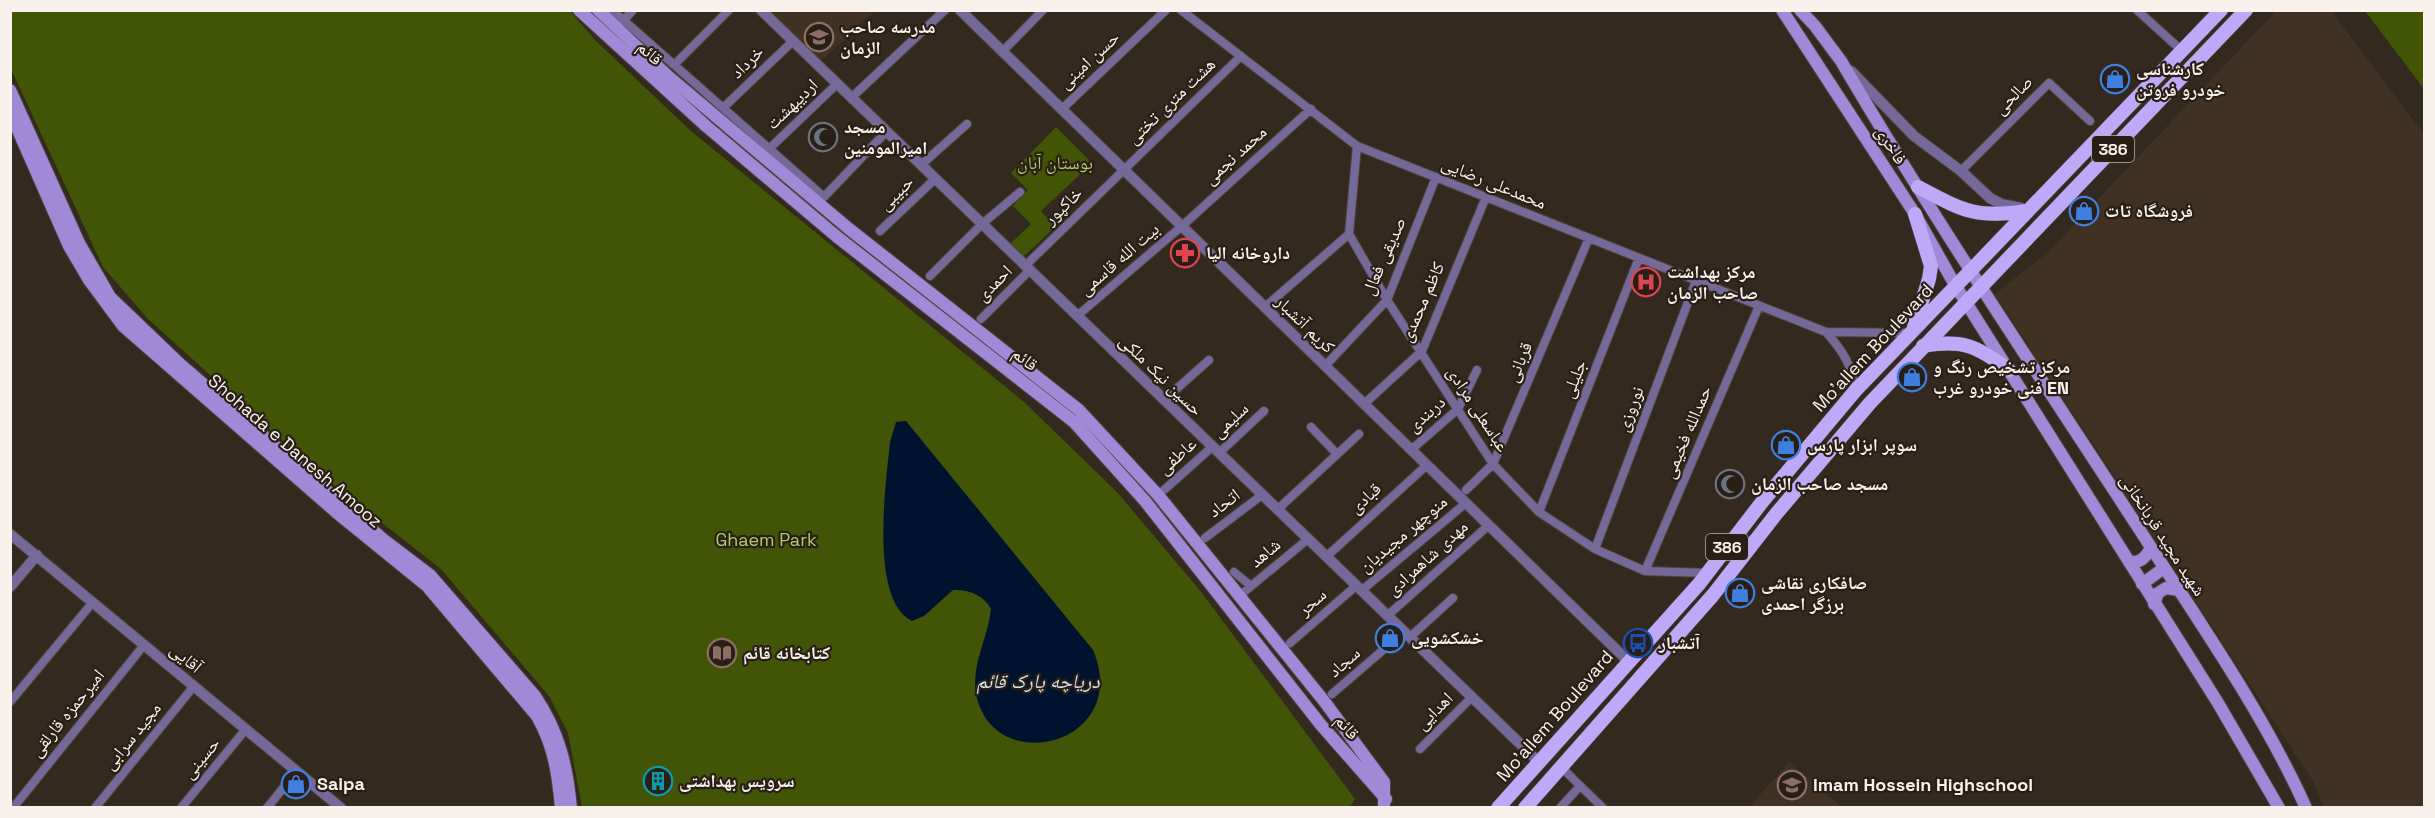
<svg xmlns="http://www.w3.org/2000/svg" width="2435" height="818" font-family="'Space Grotesk','Noto Naskh Arabic',sans-serif">
	<rect width="100%" height="100%" fill="#33291f"/>
	<path fill="#403123" d="M2277 10 2331 11 2424 134V807H2324L2313 781 1995 294 2048 252Z
		M764 11H875L819 63Z
		M1789 762 1842 807H1749Z"/>
	<path fill="#425406" d="M10 11H570L597 42 691 131 1024 402 1117 492 1202 593 1355 799 1349 808 582 807 568 733 549 696 441 569 322 476 148 319 103 267 11 69Z
		M2365 11H2424V89Z
		M1056 127 1092 163 1041 211 1055 227 1021 259 1008 246 1031 224 1013 206 1028 190 1011 173Z"/>
	<path fill="#00132e" d="M906 421 1093 650C1133 744 993 780 976 694 971 665 988 638 991 609 984 595 968 589 953 590L924 616 912 621C869 600 886 483 890 442L896 422Z"/>
	<g fill="none" stroke-linecap="round" stroke-linejoin="round">
		<g stroke="#4f453c" stroke-width="10">
			<path id="minor" d="M612 10 824 197 886 132
				M1181 10 1357 146 1826 332 1909 333
				M2137 10 2181 50
				M623 21 633 10
				M1002 52 1043 10
				M675 64 729 10
				M851 98 945 10
				M724 107 793 41
				M1062 109 1166 10
				M1357 146 1349 234 1387 300 1493 464 1539 512 1595 549 1645 571 1707 573
				M770 148 837 84
				M921 165 967 124
				M1961 171 2049 83 2090 121
				M880 231 935 179
				M1025 266 1241 56
				M930 276 982 224 1020 192
				M1265 307 1349 234
				M1077 316 1182 226 1311 109
				M981 319 1030 270
				M1826 332C1843 351 1852 365 1855 391
				M1325 366 1387 300 1436 177
				M1164 400 1209 360
				M1364 404 1422 351 1486 197
				M1311 427 1337 454
				M1411 450 1458 409 1477 370
				M1219 453 1264 411
				M1164 490 1212 447
				M1466 490 1493 464 1589 238
				M1277 510 1359 434
				M1539 512 1639 258
				M1205 538 1262 495
				M1595 549 1696 281
				M1326 557 1427 465
				M1645 571 1759 306
				M1234 572 1251 586
				M1361 591 1466 503
				M1244 592 1308 539
				M1387 616 1489 525
				M1410 637 1453 598
				M1290 643 1356 586
				M1332 694 1404 632
				M10 702 93 602
				M1420 749 1472 697
				M1562 768 1603 808
				M13 808 144 645
				M95 808 194 686
				M181 808 246 729
				M267 808 297 771
				M1560 808 1580 786"/>
		</g>
		<g stroke="#4f453c" stroke-width="12">
			<path id="tertiary" d="M761 10 1539 762
				M960 10 1628 661
				M1851 71 1914 136 1961 171 1990 198 2001 204 2021 208
				M10 534 341 808
				M10 587 37 555"/>
		</g>
		<g stroke="#4f453c" stroke-width="14">
			<path id="secondary" d="M579 10 706 126 836 236 1074 422 1145 501 1321 725 1386 799
				M598 10 668 76 848 228 1079 410 1158 495 1324 701 1384 782V808
				M1782 10 1915 214 1955 285 2218 703 2279 808
				M1800 10 1815 26 1841 61C1936 223 2041 378 2143 535 2198 620 2265 716 2306 808
				M10 90 79 243 110 297 180 364 384 540 430 575 535 696C559 732 567 765 571 808
				M10 112 69 246 89 280 123 326 336 512 427 586 537 716C554 746 558 774 561 808
				M2129 562C2141 563 2145 558 2151 548
				M2142 584 2164 568
				M2154 604 2158 593 2166 588 2178 590"/>
		</g>
		<g stroke="#4f453c" stroke-width="15">
			<path id="primary" d="M1918 187C1962 210 1975 219 2026 211
				M1914 327 1929 279 1931 266 1915 214
				M1923 346C1963 339 1977 346 2009 370
				M1498 808 1699 584 1762 502 1855 391 2221 10
				M1525 808 1713 595 1776 514 1870 403 2246 10"/>
		</g>
		<use href="#minor" stroke="#756999" stroke-width="8"/>
		<use href="#tertiary" stroke="#756999" stroke-width="10"/>
		<use href="#secondary" stroke="#a08ad7" stroke-width="12"/>
		<use href="#primary" stroke="#bea9f9" stroke-width="14"/>
	</g>
	<defs>
		<g id="school-ring" transform="scale(1.5)"><circle r="9.5" fill="#291f16" stroke="#8d6e63" stroke-width="1.5"/><path d="M0-5L7-2L0 1L-7-2ZM-4 1L0 2.5L4 1V4Q0 6-4 4Z" fill="#8d6e63"/></g>
		<g id="shop-ring" transform="scale(1.5)"><circle r="9.5" fill="#291f16" stroke="#3f7fe0" stroke-width="1.5"/><path d="M-5-2.5h2.3a2.7 3.5 0 0 1 5.4 0H5L5.5 6h-11ZM-1.5-2.5h3a1.5 2.3 0 0 0-3 0Z" fill="#3f7fe0"/></g>
		<g id="mosque-ring" transform="scale(1.5)"><circle r="9.5" fill="#291f16" stroke="#6b7280" stroke-width="1.5"/><path d="M3.5-4.9A6 6 0 1 0 3.5 4.9A5 5 0 1 1 3.5-4.9Z" fill="#6b7280"/></g>
		<g id="pharmacy-ring" transform="scale(1.5)"><circle r="9.5" fill="#291f16" stroke="#e0444e" stroke-width="1.5"/><path d="M-2-6h4v4h4v4h-4v4h-4v-4h-4v-4h4Z" fill="#e0444e"/></g>
		<g id="hospital-ring" transform="scale(1.5)"><circle r="9.5" fill="#291f16" stroke="#e0444e" stroke-width="1.5"/><path d="M-5-5h3v3.5h4V-5h3V5h-3V1.5h-4V5h-3Z" fill="#e0444e"/></g>
		<g id="bus-ring" transform="scale(1.5)"><circle r="9.5" fill="#291f16" stroke="#1a4fb4" stroke-width="1.5"/><path d="M-5-6H5V4H4V6H2V4H-2V6H-4V4H-5ZM-3.5-4V0h7V-4ZM-3.5 1.2v1.5H-2V1.2ZM2 1.2v1.5H3.5V1.2Z" fill="#1a4fb4"/></g>
		<g id="library-ring" transform="scale(1.5)"><circle r="9.5" fill="#291f16" stroke="#8d6e63" stroke-width="1.5"/><path d="M-6-4Q-3-5.5-.7-3.5V5Q-3 3-6 4ZM6-4Q3-5.5 .7-3.5V5Q3 3 6 4Z" fill="#8d6e63"/></g>
		<g id="building-ring" transform="scale(1.5)"><circle r="9.5" fill="#291f16" stroke="#0f9aa8" stroke-width="1.5"/><path d="M-4-6H4V6H1V3H-1V6H-4ZM-2.5-4.3h1.7v1.8h-1.7ZM.8-4.3h1.7v1.8H.8ZM-2.5-1h1.7V.8h-1.7ZM.8-1h1.7V.8H.8Z" fill="#0f9aa8"/></g>
	</defs>
	<g fill-rule="evenodd">
		<use href="#school-ring" x="819" y="37"/>
		<use href="#shop-ring" x="2115" y="79"/>
		<use href="#mosque-ring" x="823" y="137"/>
		<use href="#shop-ring" x="2084" y="211"/>
		<use href="#pharmacy-ring" x="1185" y="253"/>
		<use href="#hospital-ring" x="1646" y="282"/>
		<use href="#shop-ring" x="1912" y="377"/>
		<use href="#shop-ring" x="1786" y="445"/>
		<use href="#mosque-ring" x="1730" y="484"/>
		<use href="#shop-ring" x="1740" y="593"/>
		<use href="#shop-ring" x="1390" y="638"/>
		<use href="#bus-ring" x="1638" y="643"/>
		<use href="#library-ring" x="722" y="653"/>
		<use href="#building-ring" x="658" y="781"/>
		<use href="#shop-ring" x="296" y="784"/>
		<use href="#school-ring" x="1792" y="785"/>
	</g>
	<g text-anchor="middle" stroke-width="4.5" stroke-linejoin="round" paint-order="stroke">
		<g fill="#291f16" stroke="#bbb3ac" stroke-width="1.5">
			<rect x="2092" y="136" width="42" height="26" rx="4.5"/>
			<rect x="1706" y="534" width="42" height="26" rx="4.5"/>
		</g>
		<g font-size="16" font-weight="bold" fill="#f9f2ec">
			<text x="2113" y="155">386</text>
			<text x="1727" y="553">386</text>
		</g>
		<g font-size="18" font-weight="bold" fill="#f9f2ec" stroke="#291f16" text-anchor="start">
			<text x="840" y="33">مدرسه صاحب<tspan x="840" dy="21">الزمان</tspan></text>
			<text x="2136" y="75">کارشناسی<tspan x="2136" dy="21">خودرو فروتن</tspan></text>
			<text x="844" y="133">مسجد<tspan x="844" dy="21">امیرالمومنین</tspan></text>
			<text x="2105" y="217">فروشگاه تات</text>
			<text x="1206" y="259">داروخانه الیا</text>
			<text x="1667" y="278">مرکز بهداشت<tspan x="1667" dy="21">صاحب الزمان</tspan></text>
			<text x="1933" y="373">مرکز تشخیص رنگ و<tspan x="1933" dy="21">فنی خودرو غرب EN</tspan></text>
			<text x="1807" y="451">سوپر ابزار پارس</text>
			<text x="1751" y="490">مسجد صاحب الزمان</text>
			<text x="1761" y="589">صافکاری نقاشی<tspan x="1761" dy="21">برزگر احمدی</tspan></text>
			<text x="1411" y="644">خشکشویی</text>
			<text x="1659" y="649">آتشبار</text>
			<text x="743" y="659">کتابخانه قائم</text>
			<text x="679" y="787">سرویس بهداشتی</text>
			<text x="317" y="790">Saipa</text>
			<text x="1813" y="791">Imam Hossein Highschool</text>
		</g>
		<g font-size="18" fill="#f9f2ec" stroke="#291f16">
			<text transform="translate(650 53) rotate(42)" y="6">قائم</text>
			<text transform="translate(1089 60) rotate(-43)" y="6">حسن امینی</text>
			<text transform="translate(747 62) rotate(-44)" y="6">خرداد</text>
			<text transform="translate(2013 95) rotate(-45)" y="6">صالحی</text>
			<text transform="translate(1171 101) rotate(-44)" y="6">هشت متری تختی</text>
			<text transform="translate(792 104) rotate(-44)" y="6">اردیبهشت</text>
			<text transform="translate(1891 145) rotate(57)" y="6">فاخری</text>
			<text transform="translate(1235 155) rotate(-42)" y="6">محمد نجمی</text>
			<text transform="translate(1494 183) rotate(22)" y="6">محمدعلی رضایی</text>
			<text transform="translate(896 193) rotate(-44)" y="6">حبیبی</text>
			<text transform="translate(1063 206) rotate(-44)" y="6">خاکپور</text>
			<text transform="translate(1384 256) rotate(-66)" y="6">صدیقی فعال</text>
			<text transform="translate(1119 259) rotate(-41)" y="6">بیت الله قاسمی</text>
			<text transform="translate(994 283) rotate(-45)" y="6">احمدی</text>
			<text transform="translate(1422 302) rotate(-66)" y="6">کاظم محمدی</text>
			<text transform="translate(1305 324) rotate(44)" y="6">کریم آتشبار</text>
			<text transform="translate(1873 348) rotate(-47)" y="6">Mo'allem Boulevard</text>
			<text transform="translate(1025 359) rotate(37)" y="6">قائم</text>
			<text transform="translate(1519 362) rotate(-67)" y="6">قربانی</text>
			<text transform="translate(1161 375) rotate(44)" y="6">حسین نیک ملکی</text>
			<text transform="translate(1574 379) rotate(-68)" y="6">جلیلی</text>
			<text transform="translate(1478 409) rotate(57)" y="6">عباسعلی مرادی</text>
			<text transform="translate(1630 409) rotate(-69)" y="6">نوروزی</text>
			<text transform="translate(1426 414) rotate(-42)" y="6">دربندی</text>
			<text transform="translate(1230 420) rotate(-43)" y="6">سلیمی</text>
			<text transform="translate(1687 432) rotate(-67)" y="6">حمدالله فخیمی</text>
			<text transform="translate(295 451) rotate(41)" y="6">Shohada e Danesh Amooz</text>
			<text transform="translate(1177 456) rotate(-42)" y="6">عاطفی</text>
			<text transform="translate(1365 498) rotate(-42)" y="6">قبادی</text>
			<text transform="translate(1224 503) rotate(-37)" y="6">اتحاد</text>
			<text transform="translate(1403 534) rotate(-40)" y="6">منوچهر مجیدیان</text>
			<text transform="translate(2163 535) rotate(57)" y="6">شهید مجید قربانخانی</text>
			<text transform="translate(1265 553) rotate(-40)" y="6">شاهد</text>
			<text transform="translate(1427 558) rotate(-42)" y="6">مهدی شاهمرادی</text>
			<text transform="translate(1312 602) rotate(-41)" y="6">سحر</text>
			<text transform="translate(186 658) rotate(40)" y="6">آقایی</text>
			<text transform="translate(1344 662) rotate(-41)" y="6">سجاد</text>
			<text transform="translate(1434 711) rotate(-45)" y="6">اهدایی</text>
			<text transform="translate(67 713) rotate(-51)" y="6">امیرحمزه قارلقی</text>
			<text transform="translate(1555 716) rotate(-49)" y="6">Mo'allem Boulevard</text>
			<text transform="translate(1347 727) rotate(49)" y="6">قائم</text>
			<text transform="translate(132 736) rotate(-51)" y="6">مجید سرابی</text>
			<text transform="translate(201 758) rotate(-50)" y="6">حسینی</text>
		</g>
		<g font-size="18" fill="#afce66" stroke="#291f16">
			<text x="1055" y="169">بوستان آبان</text>
			<text x="766" y="546">Ghaem Park</text>
		</g>
		<g font-size="20" font-style="italic" fill="#d4e2f3" stroke="#291f16">
			<text x="1038" y="688">دریاچه پارک قائم</text>
		</g>
	</g>
	<rect width="2435" height="818" fill="none" stroke="#f9f2ec" stroke-width="24"/>
</svg>
